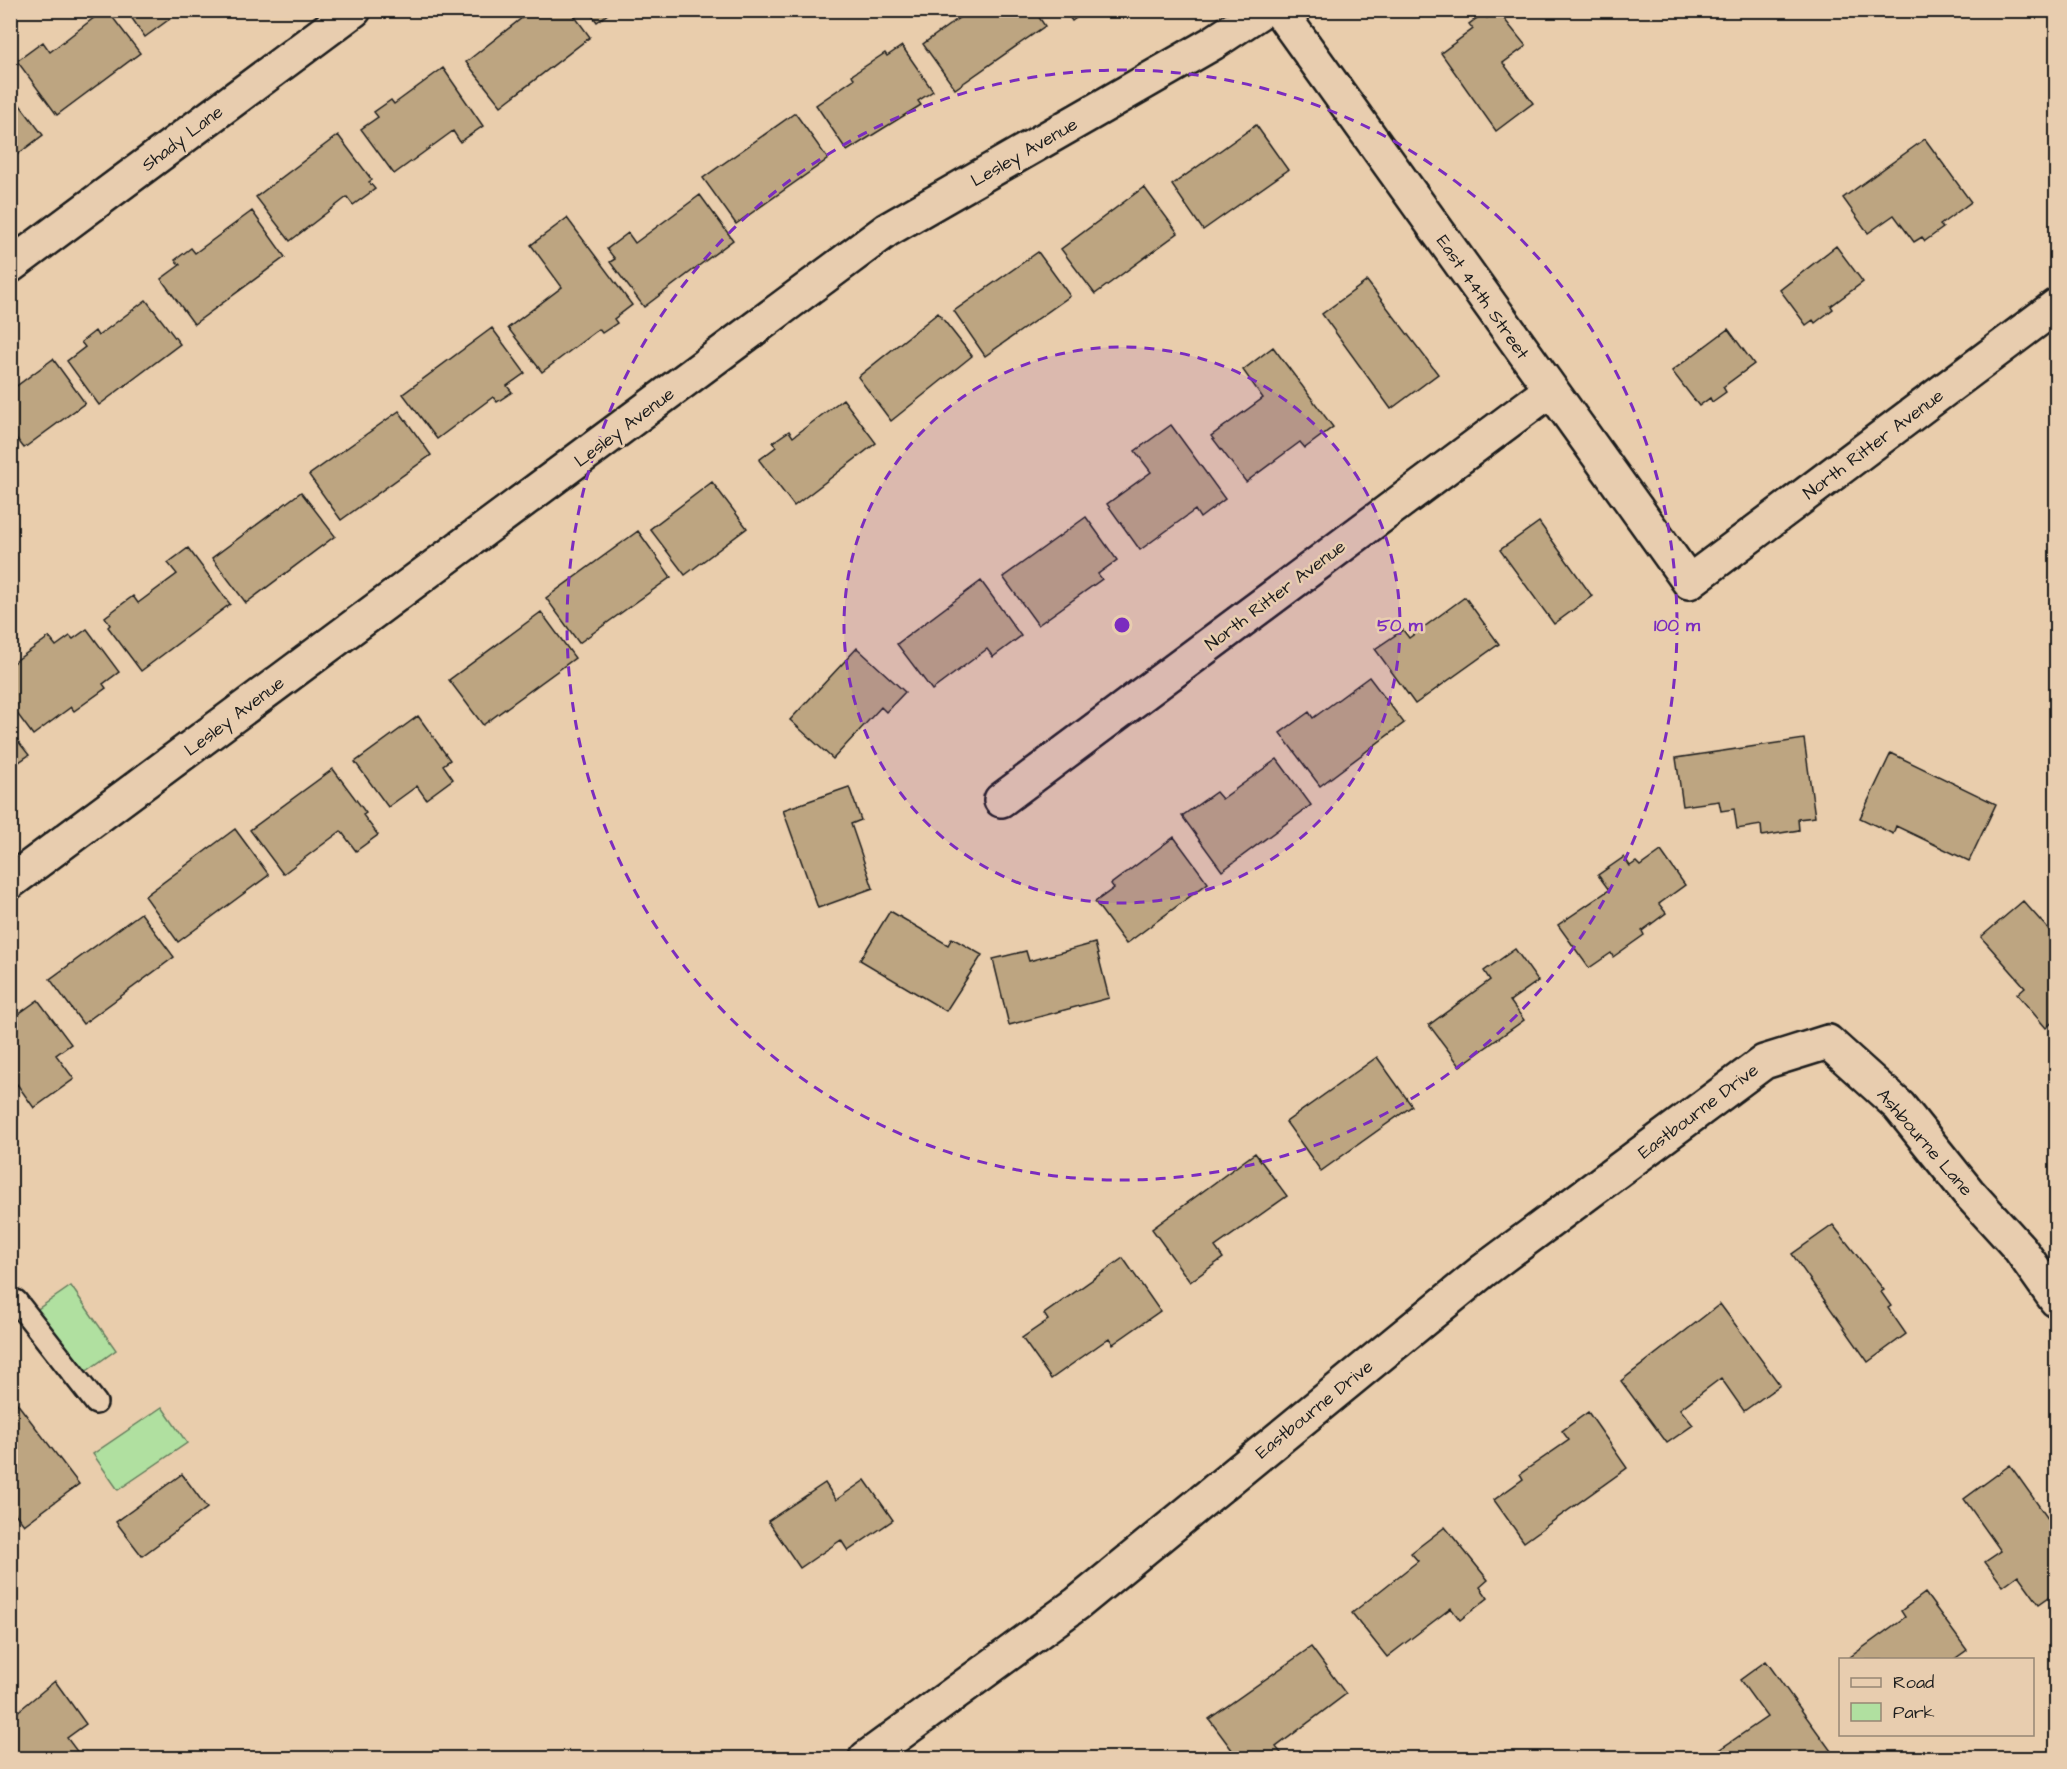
<svg xmlns="http://www.w3.org/2000/svg" width="2067" height="1769" font-family="'Architects Daughter',sans-serif">
	<rect width="100%" height="100%" fill="#e9cdac"/>
	<filter id="ink" filterUnits="userSpaceOnUse"><feTurbulence type="fractalNoise" baseFrequency=".0167" numOctaves="2"/><feDisplacementMap in="SourceGraphic" scale="12" xChannelSelector="R" yChannelSelector="G"/><feConvolveMatrix kernelMatrix="1 2 1 2 8 2 1 2 1" color-interpolation-filters="sRGB"/></filter>
	<g filter="url(#ink)">
		<path fill="#b0e0a0" stroke="#667e5e" stroke-width="1.5" d="M71 1286 116 1350 81 1375 35 1311Z
			M162 1407 187 1443 118 1490 93 1454Z"/>
		<path fill="#bda581" stroke="#1c1c1c" stroke-width="1.5" d="M104 10H107L140 53 57 115 17 61 43 42 50 52Z
			M126 10H182L145 37Z
			M532 10H570L590 37 501 106 466 62Z
			M588 10H613L597 22Z
			M970 10H1034L1045 26 955 89 923 44Z
			M1064 10H1087L1072 21Z
			M1497 10 1526 46 1503 63 1533 103 1496 131 1441 53 1473 29 1469 24 1484 13 1487 18Z
			M902 46 933 91 918 101 921 105 847 151 816 105 854 79 852 75 885 53 887 56Z
			M443 68 483 126 460 142 453 131 394 174 361 129 378 117 374 112 391 100 394 104Z
			M10 92 43 135 10 160Z
			M795 113 828 159 736 224 703 178Z
			M1256 125 1288 170 1203 230 1172 185Z
			M338 135 372 180 369 182 375 189 353 205 347 197 290 241 256 197Z
			M1925 139 1971 202 1940 225 1943 228 1925 241 1922 237 1914 242 1894 215 1868 233 1843 198Z
			M1144 187 1178 233 1095 294 1061 249Z
			M700 195 733 240 644 307 610 262 615 259 607 249 628 233 635 243Z
			M252 211 285 257 194 324 161 279 180 265 175 260 191 248 195 253Z
			M567 218 632 305 614 319 617 323 602 333 599 329 542 372 508 328 562 287 531 245Z
			M1836 246 1863 282 1831 306 1833 309 1815 323 1813 320 1806 325 1780 290Z
			M1038 252 1070 296 985 356 954 311Z
			M1367 281 1438 374 1391 409 1322 314Z
			M146 300 180 344 99 405 67 361 85 347 81 342 95 331 98 336Z
			M938 313 972 356 891 421 858 377Z
			M492 328 525 373 507 386 512 392 497 402 493 397 437 439 403 394Z
			M1728 329 1754 364 1723 387 1726 392 1712 402 1710 398 1699 406 1672 371Z
			M1273 347 1333 427 1305 448 1300 442 1246 482 1211 436 1263 398 1243 370Z
			M53 359 85 403 24 448 10 430V391Z
			M843 399 876 443 794 506 759 460 776 447 773 442 789 431 793 437Z
			M399 411 431 455 341 520 309 475Z
			M1171 425 1225 499 1200 518 1195 510 1140 550 1107 504 1151 472 1135 451Z
			M712 482 747 528 685 575 650 529Z
			M301 492 335 536 246 603 212 558Z
			M1086 517 1117 560 1098 574 1102 579 1038 625 1003 577Z
			M1539 522 1592 596 1554 624 1500 550Z
			M638 531 671 577 579 643 546 598Z
			M188 548 230 604 141 671 108 627 110 625 105 617 133 596 138 603 177 574 168 563Z
			M981 581 1021 636 993 657 987 649 932 690 897 644Z
			M1465 597 1499 644 1415 704 1375 649 1403 630 1409 638Z
			M541 612 575 658 483 725 449 680Z
			M87 629 119 672 103 684 106 688 74 711 71 707 33 735 10 704V665L49 637 56 646 70 636 73 639Z
			M857 648 905 692 886 712 881 707 833 759 790 720Z
			M1369 677 1404 723 1320 786 1280 733 1309 712 1313 718Z
			M418 716 450 760 443 765 453 779 426 799 417 786 388 807 355 762Z
			M10 731 29 755 10 768Z
			M1804 739 1815 817 1798 819 1799 830 1762 836 1761 825 1737 829 1734 809 1721 811 1719 801 1683 806 1676 758Z
			M1891 753 1996 804 1969 861 1896 826 1893 834 1860 818Z
			M1277 759 1311 805 1222 871 1182 816 1216 792 1222 799Z
			M333 769 366 813 363 815 378 835 356 851 341 831 283 874 250 830Z
			M849 787 861 820 851 824 873 888 818 908 783 810Z
			M235 829 269 875 178 942 145 896Z
			M1174 837 1208 883 1126 944 1095 902 1114 888 1111 884Z
			M1661 851 1685 885 1659 904 1666 913 1642 931 1644 935 1613 957 1611 953 1589 968 1558 925 1609 890 1598 875 1624 857 1630 866 1636 862 1640 866Z
			M2023 901 2056 938V1019L2046 1028 2017 994 2025 987 1981 937Z
			M890 911 948 945 952 938 982 955 946 1011 860 960Z
			M141 913 174 957 83 1024 50 979Z
			M1095 943 1109 998 1009 1025 993 959 1026 951 1029 961Z
			M1515 949 1538 981 1510 1001 1524 1020 1460 1066 1429 1025 1490 980 1484 971Z
			M38 1000 71 1044 56 1055 74 1079 34 1108 17 1084 10 1089V1020Z
			M1377 1057 1412 1106 1321 1171 1286 1122Z
			M1255 1153 1287 1196 1215 1247 1223 1258 1190 1282 1152 1229Z
			M1833 1225 1884 1290 1881 1292 1891 1306 1888 1308 1906 1334 1868 1362 1792 1254Z
			M1123 1258 1160 1311 1113 1344 1109 1338 1051 1379 1022 1338 1048 1320 1044 1314Z
			M1720 1304 1780 1385 1744 1411 1721 1378 1680 1409 1693 1425 1667 1443 1621 1381Z
			M10 1394 79 1484 24 1525 10 1507Z
			M1588 1412 1627 1468 1524 1542 1494 1500 1523 1479 1520 1474 1569 1440 1562 1431Z
			M2010 1465 2056 1530V1592L2039 1604 2018 1575 2003 1586 1985 1562 2001 1551 1964 1499Z
			M182 1474 207 1508 142 1556 116 1522Z
			M865 1480 893 1520 848 1551 841 1540 800 1568 768 1521 825 1483 836 1500Z
			M1445 1527 1488 1580 1480 1587 1488 1598 1460 1620 1451 1608 1387 1657 1352 1613 1418 1561 1411 1553Z
			M1925 1593 1967 1650 1953 1660H1846L1905 1617 1901 1611Z
			M1311 1647 1346 1694 1276 1747 1285 1758H1238L1209 1719Z
			M1766 1661 1831 1751 1820 1758H1707L1767 1717 1740 1680Z
			M55 1681 86 1724 67 1738 82 1758H17L10 1750V1718Z"/>
		<g fill="none" stroke-linecap="round" stroke-linejoin="round">
			<g stroke="#1c1c1c" stroke-width="26">
				<path id="service" d="M10 1300 16 1301 96 1403"/>
			</g>
			<g stroke="#1c1c1c" stroke-width="38">
				<path id="minor" d="M1279 10 1689 582 2056 306
					M10 266 354 10
					M1001 800 1549 391
					M10 882 887 230 1213 43 1263 10
					M866 1758 1078 1603 1483 1271 1764 1062 1828 1042 1899 1106 1968 1192 2020 1249 2056 1300"/>
			</g>
			<use href="#service" stroke="#e8cdaf" stroke-width="21"/>
			<use href="#minor" stroke="#e8cdaf" stroke-width="33"/>
		</g>
	</g>
	<circle cx="1122" cy="625" r="278" fill="#7b2cbf" fill-opacity=".12"/>
	<g fill="none" stroke="#7b2cbf" stroke-width="3" stroke-dasharray="10 8">
		<circle cx="1122" cy="625" r="278"/>
		<circle cx="1122" cy="625" r="555"/>
	</g>
	<g text-anchor="middle" stroke-width="5" stroke-linejoin="round" paint-order="stroke">
		<g font-size="18" fill="#1c1c1c" stroke="#e8cdaf">
			<text transform="translate(182 138) rotate(-37)" y="6">Shady Lane</text>
			<text transform="translate(1024 152) rotate(-30)" y="6">Lesley Avenue</text>
			<text transform="translate(1483 297) rotate(55)" y="6">East 44th Street</text>
			<text transform="translate(624 427) rotate(-37)" y="6">Lesley Avenue</text>
			<text transform="translate(1873 444) rotate(-37)" y="6">North Ritter Avenue</text>
			<text transform="translate(1275 595) rotate(-37)" y="6">North Ritter Avenue</text>
			<text transform="translate(234 716) rotate(-37)" y="6">Lesley Avenue</text>
			<text transform="translate(1698 1111) rotate(-37)" y="6">Eastbourne Drive</text>
			<text transform="translate(1925 1142) rotate(49)" y="6">Ashbourne Lane</text>
			<text transform="translate(1314 1409) rotate(-39)" y="6">Eastbourne Drive</text>
		</g>
	</g>
	<circle cx="1122" cy="625" r="9" fill="#7b2cbf" stroke="#e8cdaf" stroke-width="3"/>
	<g font-size="18" text-anchor="middle" font-weight="bold" fill="#7b2cbf" stroke="#e8cdaf" stroke-width="5" stroke-linejoin="round" paint-order="stroke">
		<text x="1400" y="631">50 m</text>
		<text x="1677" y="631">100 m</text>
	</g>
	<rect width="2067" height="1769" fill="none" stroke="#e8cdaf" stroke-width="36"/>
	<rect x="18" y="18" width="2031" height="1733" fill="none" stroke="#1c1c1c" stroke-width="2" filter="url(#ink)"/>
	<rect x="1839" y="1658" width="195" height="78" fill="#e8cdaf" stroke="#968674" stroke-width="1.5"/>
	<rect x="1851" y="1678" width="30" height="9" fill="#e8cdaf" stroke="#968674" stroke-width="1.5"/>
	<text x="1893" y="1688" font-size="18" fill="#1c1c1c">Road</text>
	<rect x="1851" y="1703" width="30" height="18" fill="#b0e0a0" stroke="#968674" stroke-width="1.5"/>
	<text x="1893" y="1718" font-size="18" fill="#1c1c1c">Park</text>
</svg>
